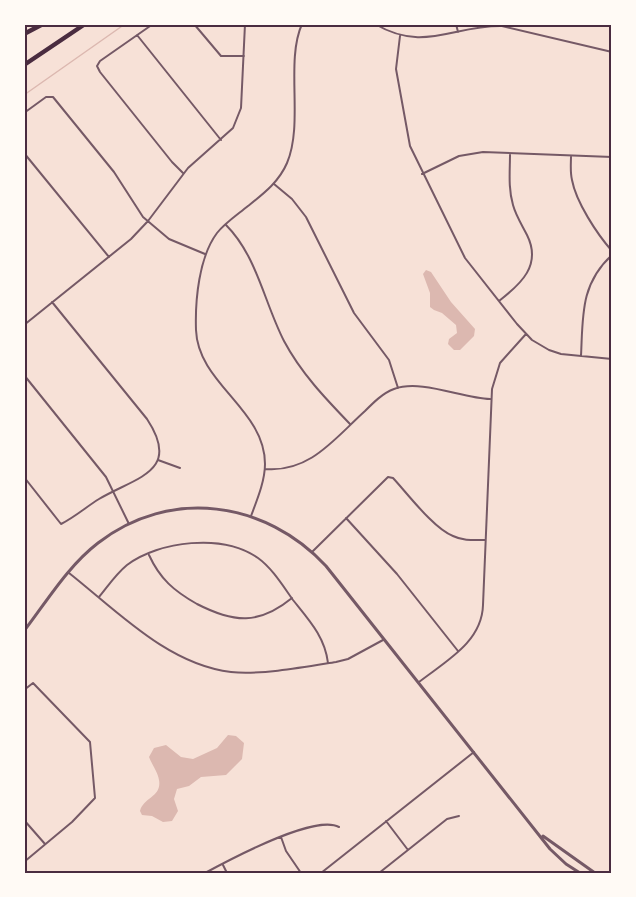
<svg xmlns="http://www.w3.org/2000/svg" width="636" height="897" font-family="Rubik,sans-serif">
	<rect width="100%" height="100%" fill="#f7e1d7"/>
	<path fill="#dcb8b0" d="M426 270 431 272 451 302 475 329 474 336 460 350H454L448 344 449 339 457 333 456 325 442 313 434 310 430 307V293L423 274Z
		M228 735 236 736 244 743 242 759 226 775 201 777 189 786 177 789 174 799 178 811 172 821 163 822 152 816 142 815 140 811C144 797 162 797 159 780 158 772 152 765 149 757L154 748 166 745 181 757 193 759 217 748Z"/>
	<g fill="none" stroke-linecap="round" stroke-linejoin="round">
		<path stroke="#dcb8b0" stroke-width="1.5" d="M24 95 125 24"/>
		<path stroke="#755966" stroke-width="2" d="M153 24 100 61 97 66 100 72 172 162 183 173
			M194 24 221 56H244
			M375 24C424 53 453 25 502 26L612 52
			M456 24 458 32
			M137 35 221 140
			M400 36 396 69 410 146 465 258 517 324 532 340 549 350 561 354 612 359
			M24 113 46 97H53L114 172 143 217 169 239 205 254
			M24 153 109 257
			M571 156C571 164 570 172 572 180 576 202 597 234 612 251
			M422 174 459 156 483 152 612 157
			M274 184 292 199 306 217 354 313 389 360 398 388
			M226 225C257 256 264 302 284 341 301 373 325 398 350 424
			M499 301C521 284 542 265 527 235 522 225 516 216 513 205 508 188 510 171 510 154
			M24 325 131 239 148 221 188 168 233 128 241 108 245 24
			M581 356C583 317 580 284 612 255
			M24 375 106 477 129 524
			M158 460 180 468
			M265 469C310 473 335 438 365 411 374 402 383 393 394 389 421 379 462 398 490 399
			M24 477 61 524C75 517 86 507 99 499 136 477 182 472 147 419L52 302
			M251 516C257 500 265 481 265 464 265 409 198 384 196 330 195 300 199 257 217 233 225 223 237 215 248 206 263 194 279 182 287 163 304 123 285 62 302 24
			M346 518 397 574 458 651
			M312 552 388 477 393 478C407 493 434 529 453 536 463 541 474 540 485 540
			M149 555C160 579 174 591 197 604 234 623 259 625 292 598
			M69 573C116 610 168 665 231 672 262 675 305 667 336 662L348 659 383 640
			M99 597C108 586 116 574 127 565 159 541 223 533 258 558 272 568 283 586 293 600 309 620 325 637 328 663
			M419 682C446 661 482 642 483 605L492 389 500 363 526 334
			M24 690 33 683 90 742 95 798 72 822 24 862
			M24 820 45 844
			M386 821 408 850
			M281 837 286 851 301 873
			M223 865 227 873
			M205 873C229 860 315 814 339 827
			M321 873 474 752
			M379 873 447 819 459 816"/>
		<path stroke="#755966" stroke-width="3" d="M24 631C47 601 68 566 98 543 170 487 266 501 326 566L550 849 566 864 580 873
			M543 836 595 873"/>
		<path stroke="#4a2c40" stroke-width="4.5" d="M24 34 43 24
			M24 65 85 24"/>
	</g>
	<rect width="636" height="897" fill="none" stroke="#fffaf5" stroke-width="51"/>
	<rect x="26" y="26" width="584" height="846" fill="none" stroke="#4a2c40" stroke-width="2"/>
</svg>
